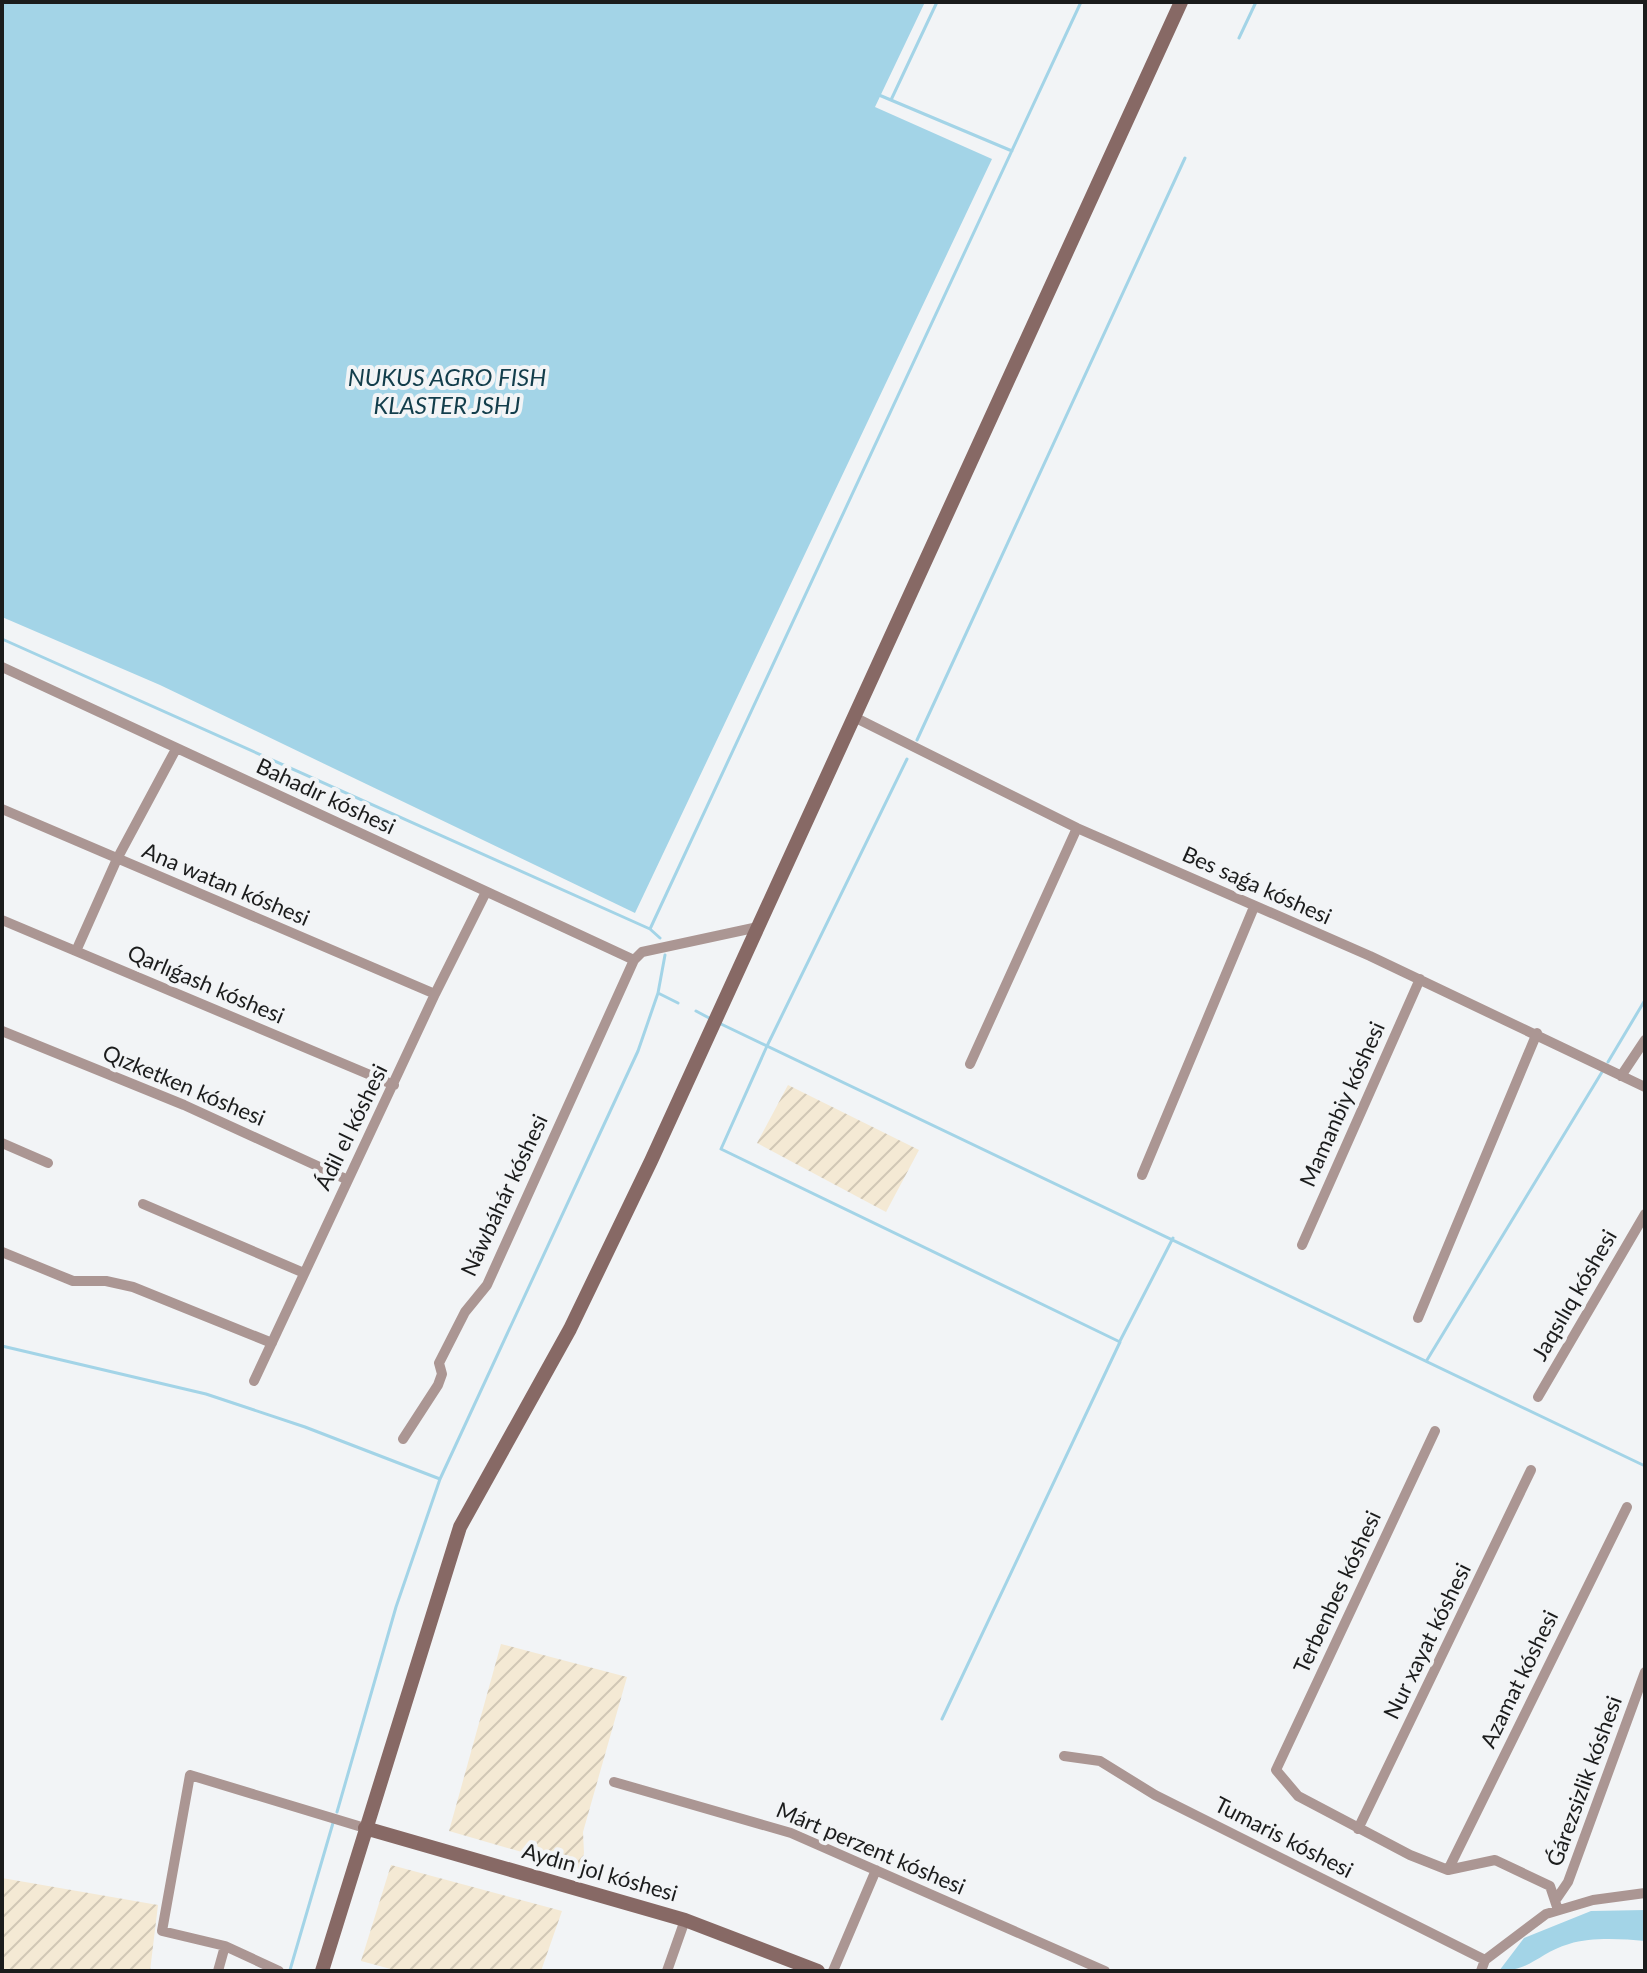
<svg xmlns="http://www.w3.org/2000/svg" width="1647" height="1973" font-family="Lato,sans-serif">
	<defs>
		<pattern id="industrial-furrows" width="10" height="10" patternUnits="userSpaceOnUse" patternTransform="scale(2)"><rect width="10" height="10" fill="#f4e9d4"/><path d="M-1 1l2-2M0 10L10 0M9 11l2-2" fill="none" stroke="#d1c7b5"/></pattern>
	</defs>
	<rect width="100%" height="100%" fill="#f2f4f6"/>
	<path fill="url(#industrial-furrows)" d="M788 1085 919 1150 886 1212 757 1143Z
		M501 1644 627 1677 583 1832 584 1853 580 1869 449 1831Z
		M391 1865 562 1911 541 1971H398L361 1961Z
		M2 1878 158 1905 150 1971H2Z"/>
	<path fill="#a3d4e7" d="M2 2H925L875 107 992 159 635 913 160 685 2 617Z
		M1645 1910V1941C1621 1939 1592 1937 1569 1944 1540 1952 1531 1971 1499 1971L1524 1938 1591 1911Z"/>
	<g fill="none" stroke-linecap="round" stroke-linejoin="round">
		<path stroke="#a3d4e7" stroke-width="3" d="M1239 38 1256 2
			M879 95 1012 151
			M891 100 937 2
			M2 639 650 929 660 938
			M917 740 1185 158
			M907 759 767 1046 721 1149 1120 1342 942 1719
			M650 929 1081 2
			M658 993 665 955
			M696 1011 711 1019
			M721 1024 1645 1466
			M1608 1062 1645 1000
			M1120 1341 1173 1238
			M2 1346 206 1394 305 1427 440 1479
			M1427 1360 1602 1072
			M337 1812 396 1607 440 1479 638 1051 658 993 678 1003
			M290 1970 333 1823"/>
		<path stroke="#ab9693" stroke-width="10" d="M2 667 634 960
			M854 717 1077 828 1370 956 1645 1087
			M2 809 435 994
			M2 920 394 1085
			M76 951 117 859 176 749
			M2 1031 184 1105 348 1180
			M970 1064 1077 828
			M1621 1076 1645 1040
			M2 1143 48 1163
			M1142 1175 1254 907
			M143 1204 304 1273
			M1302 1245 1420 979
			M2 1252 73 1281H106L133 1287 272 1343
			M1418 1318 1537 1033
			M254 1381 435 994 486 892
			M1538 1397 1645 1214
			M1435 1431 1276 1770 1298 1796 1410 1855 1448 1870 1495 1860 1550 1886 1558 1910
			M403 1439 438 1385 442 1374 439 1363 465 1312 487 1285 634 960 642 952 758 927
			M1064 1756 1100 1761 1155 1795 1485 1960
			M614 1782 791 1833 1105 1971
			M1358 1829 1531 1470
			M1448 1870 1627 1507
			M1555 1901 1568 1882 1645 1672
			M218 1971 225 1946
			M279 1971 225 1946 162 1931 190 1775 365 1828
			M667 1971 685 1920
			M833 1971 876 1870
			M1481 1971 1485 1960 1546 1914 1593 1900 1645 1893"/>
		<path stroke="#876965" stroke-width="14" d="M365 1828 685 1920 818 1971
			M322 1971 460 1527 570 1329 651 1161 1181 2"/>
	</g>
	<g text-anchor="middle" stroke-width="8" stroke-linejoin="round" paint-order="stroke">
		<g font-size="22" fill="#1b1c1c" stroke="#f2f4f6">
			<text transform="translate(326 796) rotate(25)" y="8">Bahadır kóshesi</text>
			<text transform="translate(226 884) rotate(23)" y="8">Ana watan kóshesi</text>
			<text transform="translate(1257 885) rotate(24)" y="8">Bes saǵa kóshesi</text>
			<text transform="translate(206 984) rotate(23)" y="8">Qarlıǵash kóshesi</text>
			<text transform="translate(184 1085) rotate(23)" y="8">Qızketken kóshesi</text>
			<text transform="translate(1342 1104) rotate(-66)" y="8">Mamanbiy kóshesi</text>
			<text transform="translate(351 1127) rotate(-64)" y="8">Ádil el kóshesi</text>
			<text transform="translate(504 1195) rotate(-65)" y="8">Náwbáhár kóshesi</text>
			<text transform="translate(1574 1295) rotate(-60)" y="8">Jaqsılıq kóshesi</text>
			<text transform="translate(1337 1592) rotate(-65)" y="8">Terbenbes kóshesi</text>
			<text transform="translate(1427 1641) rotate(-64)" y="8">Nur xayat kóshesi</text>
			<text transform="translate(1519 1679) rotate(-64)" y="8">Azamat kóshesi</text>
			<text transform="translate(1584 1781) rotate(-70)" y="8">Ǵárezsizlik kóshesi</text>
			<text transform="translate(1284 1837) rotate(27)" y="8">Tumaris kóshesi</text>
			<text transform="translate(871 1848) rotate(23)" y="8">Márt perzent kóshesi</text>
			<text transform="translate(600 1872) rotate(16)" y="8">Aydın jol kóshesi</text>
		</g>
		<g font-size="24" font-style="italic" fill="#123d4b" stroke="#f2f4f6">
			<text x="447" y="386">NUKUS AGRO FISH<tspan x="447" dy="28">KLASTER JSHJ</tspan></text>
		</g>
	</g>
	<rect width="1647" height="1973" fill="none" stroke="#1b1c1c" stroke-width="8"/>
</svg>
